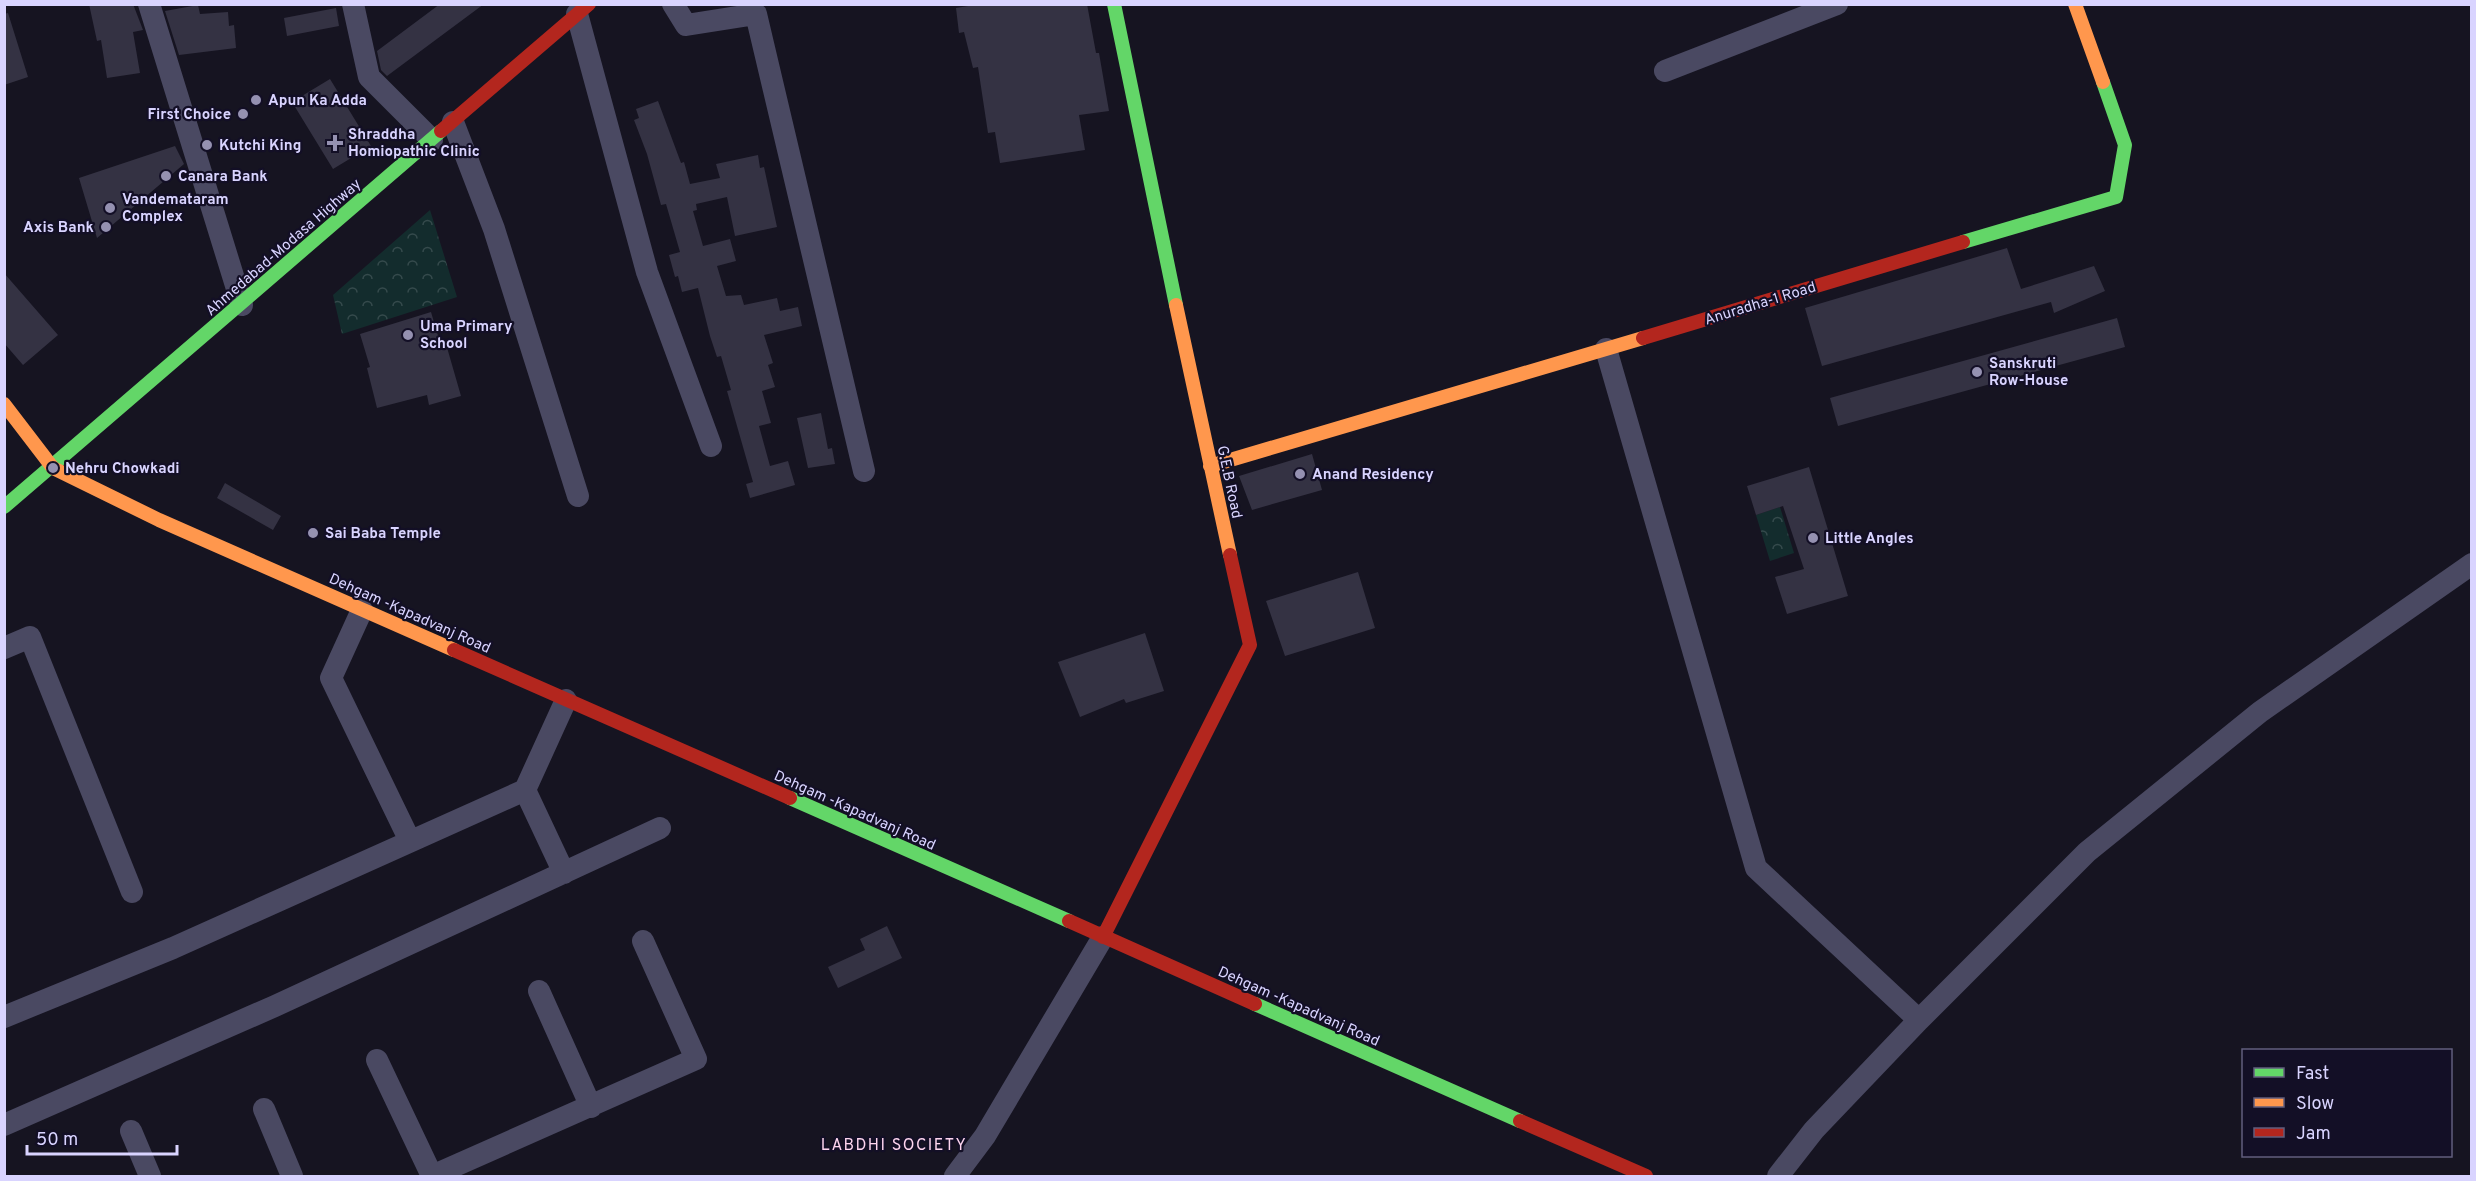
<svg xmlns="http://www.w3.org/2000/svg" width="2476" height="1181" font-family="Overpass,sans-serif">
	<defs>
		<pattern id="park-crowns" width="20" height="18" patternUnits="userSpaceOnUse" patternTransform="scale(1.5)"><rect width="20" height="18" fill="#132c2d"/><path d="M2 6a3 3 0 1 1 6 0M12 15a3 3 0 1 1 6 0" fill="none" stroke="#354a4c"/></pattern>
	</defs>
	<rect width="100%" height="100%" fill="#161421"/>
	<path fill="url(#park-crowns)" d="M430 210 457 297 342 334 333 295Z
		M1780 507 1794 553 1770 561 1756 515Z"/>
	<path fill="#343243" d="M89 4H133L143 30 133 32 140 73 107 78 101 40 97 41Z
		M440 4H484L387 76 381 70 377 51Z
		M980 4H1087L1096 53H1099L1109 111 1079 115 1085 150 1000 163 995 132 988 133 978 67 973 68 964 32 959 33 956 8Z
		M198 5 200 14 228 12 229 26 234 25 236 48 179 55 165 11Z
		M336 8 339 26 287 36 284 18Z
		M8 13 28 77 4 85V14Z
		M330 79 371 146 333 169 292 102Z
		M658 101 681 163 684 162 690 184 720 178 716 164 758 155 760 168 764 167 777 227 735 236 727 197 696 204 697 210 693 211 703 246 730 239 736 261 717 266 726 296 741 295 744 305 777 298 780 311 798 307 802 326 764 335 773 363 768 365 775 387 762 391 771 423 759 426 770 466 788 461 795 485 750 498 746 484 753 482 727 391 731 390 721 356 717 357 710 336 698 288 682 292 678 276 675 277 669 255 680 252 666 204 661 205 647 154 634 120 639 118 636 109Z
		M175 146 184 164 97 238 79 178Z
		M2007 248 2021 289 2094 266 2105 291 2054 313 2051 302 1822 366 1805 308Z
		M4 273 58 335 23 365 4 343Z
		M431 312 441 346 446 344 461 396 429 405 427 395 377 408 367 368 370 367 360 334Z
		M2117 318 2125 347 1838 426 1830 398Z
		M821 413 828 449 832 448 835 464 808 468 797 418Z
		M1312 454 1322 490 1252 510 1239 476Z
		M1809 467 1848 596 1787 614 1775 577 1804 569 1783 506 1756 515 1747 486Z
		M225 483 281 516 273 530 217 498Z
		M1358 572 1375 628 1285 656 1266 601Z
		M1145 633 1164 691 1126 703 1124 699 1080 717 1058 662Z
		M887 926 902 958 838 988 828 967 865 950 860 939Z"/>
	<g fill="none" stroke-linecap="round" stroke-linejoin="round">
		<path stroke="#4a4962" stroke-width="22" d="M149 4 242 305
			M353 4 369 77 432 140
			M673 4 686 25 756 14 864 471
			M577 14 647 272 711 446
			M1665 71 1837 4
			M453 122 494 229 578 496
			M1606 349 1756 868 1919 1020 1814 1130 1778 1176
			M362 610 331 678 410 841
			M4 648 30 637 132 892
			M564 873 525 790 566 700
			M539 991 591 1107
			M4 1017 173 948 525 790
			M1919 1020 2087 852 2260 712 2472 564
			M377 1060 432 1176
			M264 1109 292 1176
			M4 1125 275 1006 660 828
			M131 1131 150 1176
			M432 1176 696 1059 643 941
			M955 1176 985 1136 1103 937"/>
		<path stroke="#63d668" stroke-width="14" d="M1114 4 1176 305
			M1963 242 2116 197 2125 145 2103 82
			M4 507 441 131
			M790 798 1069 921
			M1255 1004 1520 1121"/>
		<path stroke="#ff974d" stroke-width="14" d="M2075 4 2103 82
			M1176 305 1230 555
			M4 404 53 468
			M1210 466 1643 338
			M53 468 159 520 454 650"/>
		<path stroke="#b3261e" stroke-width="14" d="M441 131 589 4
			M1643 338 1963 242
			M454 650 790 798
			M1069 921 1255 1004
			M1103 937 1250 645 1230 555
			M1520 1121 1646 1176"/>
	</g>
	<g fill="#9591b1" stroke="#130f26" stroke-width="2">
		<circle cx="256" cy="100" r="6"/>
		<circle cx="243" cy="114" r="6"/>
		<path d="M332 134h6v6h6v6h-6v6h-6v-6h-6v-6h6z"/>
		<circle cx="207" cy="145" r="6"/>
		<circle cx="166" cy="176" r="6"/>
		<circle cx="110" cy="208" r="6"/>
		<circle cx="106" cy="227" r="6"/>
		<circle cx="408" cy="335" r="6"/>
		<circle cx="1977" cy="372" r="6"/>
		<circle cx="53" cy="468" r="6"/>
		<circle cx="1300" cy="474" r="6"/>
		<circle cx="313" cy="533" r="6"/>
		<circle cx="1813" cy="538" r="6"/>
	</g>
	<g text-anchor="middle" stroke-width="4.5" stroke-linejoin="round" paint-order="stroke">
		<g font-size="15" font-weight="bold" fill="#d9d4ff" stroke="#130f26" text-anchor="start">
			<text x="268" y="105">Apun Ka Adda</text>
			<text x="231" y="119" text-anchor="end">First Choice</text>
			<text x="348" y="139">Shraddha<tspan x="348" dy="17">Homiopathic Clinic</tspan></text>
			<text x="219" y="150">Kutchi King</text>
			<text x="178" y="181">Canara Bank</text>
			<text x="122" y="204">Vandemataram<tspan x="122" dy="17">Complex</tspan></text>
			<text x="94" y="232" text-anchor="end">Axis Bank</text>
			<text x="420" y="331">Uma Primary<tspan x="420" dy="17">School</tspan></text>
			<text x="1989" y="368">Sanskruti<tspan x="1989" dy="17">Row-House</tspan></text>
			<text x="65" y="473">Nehru Chowkadi</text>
			<text x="1312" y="479">Anand Residency</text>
			<text x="325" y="538">Sai Baba Temple</text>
			<text x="1825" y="543">Little Angles</text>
		</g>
		<g font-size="15" fill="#d9d4ff" stroke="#130f26">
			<text transform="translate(283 247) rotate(-41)" y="5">Ahmedabad-Modasa Highway</text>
			<text transform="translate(1760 303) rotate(-17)" y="5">Anuradha-1 Road</text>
			<text transform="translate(1230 482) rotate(78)" y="5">G.E.B Road</text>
			<text transform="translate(410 613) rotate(24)" y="5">Dehgam -Kapadvanj Road</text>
			<text transform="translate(855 810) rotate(24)" y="5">Dehgam -Kapadvanj Road</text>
			<text transform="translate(1299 1006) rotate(24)" y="5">Dehgam -Kapadvanj Road</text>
		</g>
		<g font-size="16" letter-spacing="1.5" fill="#ffd6f0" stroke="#130f26">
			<text x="894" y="1150">LABDHI SOCIETY</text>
		</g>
	</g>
	<rect width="2476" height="1181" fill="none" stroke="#d9d4ff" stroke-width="12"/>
	<rect x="2242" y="1049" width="210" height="108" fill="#130f26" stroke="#625e7d" stroke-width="1.5"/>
	<rect x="2254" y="1068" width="30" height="9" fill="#63d668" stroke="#625e7d" stroke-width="1.5"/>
	<text x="2296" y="1079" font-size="18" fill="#d9d4ff">Fast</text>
	<rect x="2254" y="1098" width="30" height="9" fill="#ff974d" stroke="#625e7d" stroke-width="1.5"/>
	<text x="2296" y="1109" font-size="18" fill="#d9d4ff">Slow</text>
	<rect x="2254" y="1128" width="30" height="9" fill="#b3261e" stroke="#625e7d" stroke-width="1.5"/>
	<text x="2296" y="1139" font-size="18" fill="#d9d4ff">Jam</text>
	<path d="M27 1145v9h150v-9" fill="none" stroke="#d9d4ff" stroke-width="3"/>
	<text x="36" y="1145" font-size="18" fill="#d9d4ff" stroke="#130f26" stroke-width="4.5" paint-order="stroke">50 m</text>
</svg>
